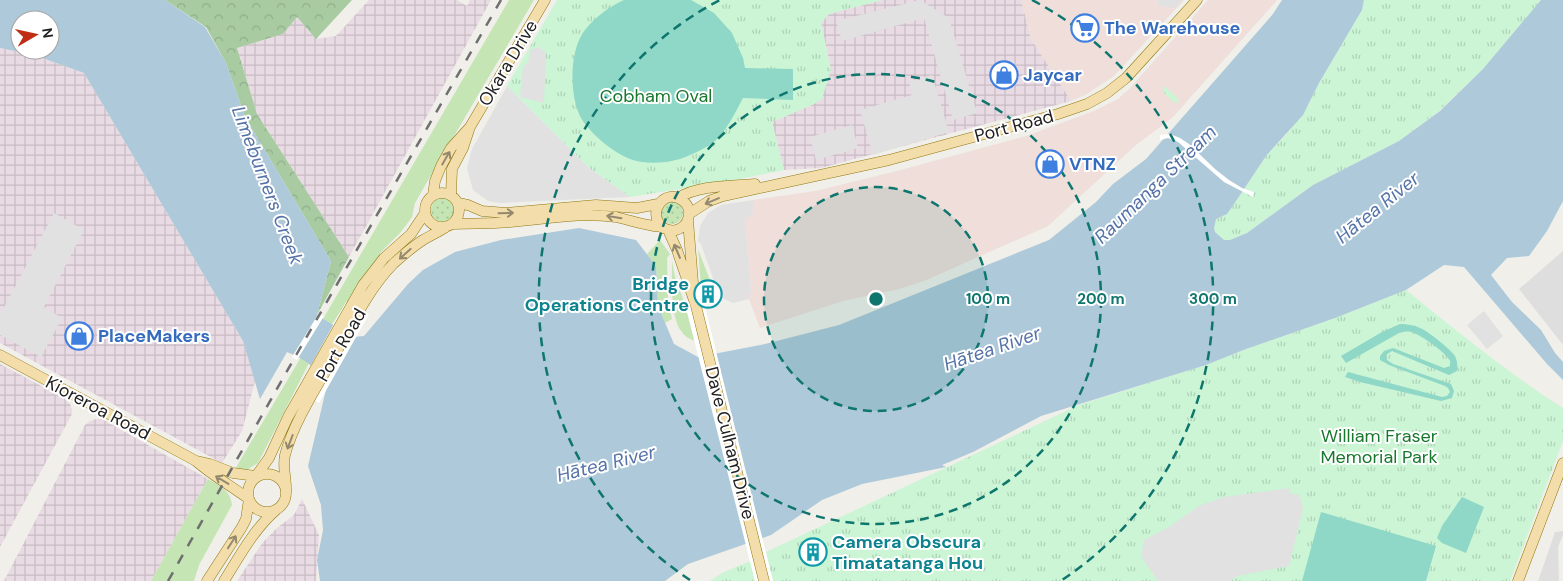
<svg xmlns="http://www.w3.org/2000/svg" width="1563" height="581" font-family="'DM Sans',sans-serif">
	<defs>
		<pattern id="industrial-grid" width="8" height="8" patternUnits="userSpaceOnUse" patternTransform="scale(1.25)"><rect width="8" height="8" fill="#e9dbe4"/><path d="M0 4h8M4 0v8" fill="none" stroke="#c8bcc3"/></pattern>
		<pattern id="forest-crowns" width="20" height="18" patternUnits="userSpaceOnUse" patternTransform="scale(1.25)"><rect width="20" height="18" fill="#a8cba2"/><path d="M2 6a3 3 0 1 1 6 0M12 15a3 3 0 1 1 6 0" fill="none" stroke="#90ae8b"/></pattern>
		<pattern id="park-tufts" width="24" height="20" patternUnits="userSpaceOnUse" patternTransform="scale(1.25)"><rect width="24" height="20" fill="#cbf5d5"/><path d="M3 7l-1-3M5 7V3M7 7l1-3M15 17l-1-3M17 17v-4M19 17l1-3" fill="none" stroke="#aed2b7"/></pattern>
		<pattern id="garden-dots" width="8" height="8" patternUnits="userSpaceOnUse" patternTransform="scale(1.25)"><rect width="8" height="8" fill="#c5e5b4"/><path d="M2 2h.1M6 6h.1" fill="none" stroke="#a9c49a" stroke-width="1.8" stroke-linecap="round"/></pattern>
	</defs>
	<rect width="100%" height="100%" fill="#f0efe9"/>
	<path fill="#dfdede" d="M1563 251V345L1519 289Z
		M1563 531V535L1558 547 1559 581H1538L1555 532Z"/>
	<path fill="#efdeda" d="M1021 0H1184L1114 76 1087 94 1071 101 1031 39Z
		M1208 0H1277L1173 117 1136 145 1048 226 924 281 899 289 843 301 760 328 749 299 751 290 745 220 753 214V200L815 191 893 172 1026 136 1094 111 1118 99 1130 88Z"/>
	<path fill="url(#industrial-grid)" d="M369 0H457L467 6 470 0H491L349 257 257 114 237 48 283 34 297 17 316 39 336 36Z
		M882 0H1021L1031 39 1071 101 821 168 784 170 772 122 814 104 831 70 821 23 829 14Z
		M0 48 34 55 84 73 243 341 255 381 242 431 222 463 0 343Z
		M0 364 64 398 70 404 72 409V414L0 547Z
		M96 419H102L208 479 151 581H4L85 425 90 421Z
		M302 499 319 535 316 581H237L263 542 277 528 294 515Z"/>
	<path fill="#c5e5b4" d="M509 0H534L427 182 415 203 412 217 401 232 382 251 332 324 323 319Z
		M660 240 670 254 667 258 668 302 672 319 665 323 658 306 656 266 647 254Z
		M698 249 711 283 701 286Z
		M672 261 675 277 686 307 695 341C690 339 685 337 682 332 670 318 672 280 672 261Z
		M301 357 309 363 258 463 245 471H234Z
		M208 479C220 486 231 491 232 505L199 565 194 581H151Z"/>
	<path fill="url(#forest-crowns)" d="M165 0H352L316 39 297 17 283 34 237 48 257 114 349 257 317 315 331 261 245 117 226 63 206 27Z"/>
	<path fill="url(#park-tufts)" d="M557 0H882L829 14 821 23 831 70 822 99 814 104 772 122 784 170 730 181 630 197 589 168 507 86Z
		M1364 0H1541L1483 69 1439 111 1399 141 1313 185 1247 233 1230 240H1224L1215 232 1214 228 1216 219 1227 214 1232 207 1266 156 1285 136 1308 106 1319 83 1362 10Z
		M1164 86 1179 99 1176 104 1164 93Z
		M1406 290C1457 331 1508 373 1563 408V441L1510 581H773L766 552 1079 405 1206 365 1246 349 1335 318Z
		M750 561 755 581H710L722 573Z"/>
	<path fill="url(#garden-dots)" d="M431 210a12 12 0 1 1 24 0a12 12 0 1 1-24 0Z
		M661 213a11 11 0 1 1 22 0a11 11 0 1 1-22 0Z"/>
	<path fill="#8fd7c6" d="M624 0H691L714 13 732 33 743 58 745 68 793 69V100L743 98C736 111 729 126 719 137 712 145 699 151 690 155 676 162 657 164 642 162 621 160 592 136 581 118 569 96 569 50 585 30 595 17 610 6 624 0Z
		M1400 324C1407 324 1414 325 1420 328 1428 331 1450 349 1455 356 1457 360 1458 366 1457 371L1449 375 1392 351 1386 355 1387 360 1393 364 1451 384 1454 391 1452 398 1441 401 1360 382 1345 377 1348 372 1442 397 1447 396 1450 392 1448 388 1445 386 1389 365 1380 360V356L1384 351 1393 348 1444 368 1450 366C1450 362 1451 361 1448 358 1443 351 1420 334 1411 332 1407 331 1403 332 1399 333L1346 363 1341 356 1382 332Z
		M1462 497 1484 507 1466 553 1442 543 1437 538 1442 526Z
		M1321 512 1436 546 1426 581H1302Z"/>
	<path fill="#e1e1e1" d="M920 0 949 18 977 113 953 120 924 18 842 41 836 21Z
		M1157 0H1182L1175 8 1159 6Z
		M538 47 546 52 544 103 520 97 523 66 528 63 530 50Z
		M932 75 949 132 873 155 860 110 912 95 909 82Z
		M507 86 589 168 630 197 499 203 488 201 473 190 467 168 472 149Z
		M852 125 858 148 816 160 810 137Z
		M753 200V214L745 220 751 290 749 299 733 303 718 296 715 284 701 244 698 241 700 226 708 213 721 205Z
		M54 213 84 230 44 307 62 318 41 357 0 335V315Z
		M1484 311 1503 336 1487 349 1467 325Z
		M1290 488 1289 493 1299 495 1303 508 1289 566 1237 576 1231 581H1158L1141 556 1144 540 1169 527 1199 506 1224 497Z"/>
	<path fill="#aec9d9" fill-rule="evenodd" d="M0 0H165L205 27 226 63 245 117 331 261 317 315 353 337 364 336 408 284 423 270 455 252 501 240 579 228 636 240 656 266 658 306 674 344 698 357 765 344 839 325 1049 240 1096 202 1113 184 1146 159 1273 14 1282 0H1364L1362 10 1319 83 1303 115 1266 156 1232 207 1227 214 1216 219 1214 228 1215 232 1224 240H1230L1247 233 1313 185 1399 141 1440 111 1483 69 1541 0H1563V201L1547 231 1529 256 1507 258 1491 275 1512 302 1541 330 1555 353 1563 362V380L1547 364 1464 267 1444 265 1406 290 1335 318 1246 349 1206 365 1041 416 973 452 942 465 946 467 862 484 822 500 771 535 688 564 665 581H320L317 560 323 530 321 505 308 466 328 381C314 367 305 359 287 352L260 399 243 341 84 73 34 55 0 48ZM20 20H50V50H20Z"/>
	<path fill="#fff" d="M1170 134 1180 138 1189 144 1215 169 1229 180 1242 188 1254 192 1253 197 1224 182 1178 142 1168 138 1160 140V135Z
		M346 302 369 314 319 403 297 390Z
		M704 303 773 581H755L686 308Z
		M319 313 324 316 297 360 292 357Z"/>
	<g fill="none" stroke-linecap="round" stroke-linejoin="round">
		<g stroke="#8f770f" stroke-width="11">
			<path id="major" d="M425 210a17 17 0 1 1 34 0a17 17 0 1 1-34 0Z
				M433 195 435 181 441 166 451 148 470 127 545 0
				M451 195 452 169 463 148 469 130
				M678 198C698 185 731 186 755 184
				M458 203 468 205 482 211 506 213 596 205 637 208 658 204
				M689 214 709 201 723 196 889 160 1058 114 1087 104 1107 93 1126 78 1197 0
				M688 220 693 283
				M453 224C472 223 491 224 510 222 547 219 580 212 616 217 629 220 641 224 654 226 656 227 659 226 661 227 666 229 670 232 676 230 689 227 694 209 683 201 666 187 646 211 662 227
				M668 230 677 250 696 306 764 581
				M0 355 196 461C212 475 231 486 249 499L246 519 242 527 207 581
				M197 461 210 464 233 473 256 476 269 458 288 417 363 285 384 258 411 234 425 213
				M248 493a19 19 0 1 1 38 0a19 19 0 1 1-38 0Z
				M286 493C287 480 282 468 285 455 293 424 316 388 332 360 350 328 367 291 393 264 402 256 412 247 423 240 430 236 438 232 446 227
				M224 581C239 557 254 529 276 510
				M1518 581 1563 463"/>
		</g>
		<use href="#major" stroke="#f3deab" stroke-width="10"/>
		<path stroke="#6f6f6f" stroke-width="2.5" stroke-dasharray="10 10" stroke-linecap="butt" d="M168 581 295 357 501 0"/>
	</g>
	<defs><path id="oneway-shaft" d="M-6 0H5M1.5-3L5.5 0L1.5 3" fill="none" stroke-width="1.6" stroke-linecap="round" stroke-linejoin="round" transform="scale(1.25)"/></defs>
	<g stroke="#94896d">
		<use href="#oneway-shaft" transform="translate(446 158) rotate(-60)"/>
		<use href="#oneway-shaft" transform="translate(712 201) rotate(157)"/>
		<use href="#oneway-shaft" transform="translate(506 213) rotate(-1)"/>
		<use href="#oneway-shaft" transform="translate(614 217) rotate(-171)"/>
		<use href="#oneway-shaft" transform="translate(677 251) rotate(-113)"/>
		<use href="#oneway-shaft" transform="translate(405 254) rotate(138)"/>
		<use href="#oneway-shaft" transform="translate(290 442) rotate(111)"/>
		<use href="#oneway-shaft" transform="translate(222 480) rotate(-149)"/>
		<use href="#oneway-shaft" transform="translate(232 542) rotate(-57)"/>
	</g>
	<circle cx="876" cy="299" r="112" fill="#0f766e" fill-opacity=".12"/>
	<g fill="none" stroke="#0f766e" stroke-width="2.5" stroke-dasharray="9 6">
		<circle cx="876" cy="299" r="112"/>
		<circle cx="876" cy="299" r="225"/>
		<path d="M690 580A337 337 0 0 1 720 0M1032 0A337 337 0 0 1 1062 580"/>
	</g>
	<defs>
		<g id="supermarket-ring" transform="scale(1.4375)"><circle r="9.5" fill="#fff" stroke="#3f7fe0" stroke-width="1.5"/><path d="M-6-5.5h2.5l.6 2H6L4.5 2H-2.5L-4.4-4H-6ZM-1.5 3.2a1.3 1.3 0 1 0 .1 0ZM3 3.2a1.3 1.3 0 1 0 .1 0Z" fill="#3f7fe0"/></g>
		<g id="shop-ring" transform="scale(1.4375)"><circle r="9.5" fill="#fff" stroke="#3f7fe0" stroke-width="1.5"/><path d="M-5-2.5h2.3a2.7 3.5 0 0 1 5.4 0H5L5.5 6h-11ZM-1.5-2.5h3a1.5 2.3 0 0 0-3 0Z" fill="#3f7fe0"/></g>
		<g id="building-ring" transform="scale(1.4375)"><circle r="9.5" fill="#fff" stroke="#0f9aa8" stroke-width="1.5"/><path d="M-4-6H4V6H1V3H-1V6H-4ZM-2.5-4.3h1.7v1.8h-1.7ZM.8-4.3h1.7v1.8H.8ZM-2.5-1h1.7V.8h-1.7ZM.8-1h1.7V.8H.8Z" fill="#0f9aa8"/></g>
	</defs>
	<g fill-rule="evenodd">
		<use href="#supermarket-ring" x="1085" y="28"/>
		<use href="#shop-ring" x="1004" y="75"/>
		<use href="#shop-ring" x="1050" y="164"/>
		<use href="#building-ring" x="708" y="294"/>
		<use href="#shop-ring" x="79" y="336"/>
		<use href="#building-ring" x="813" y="552"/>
	</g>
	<g text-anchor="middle" stroke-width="4" stroke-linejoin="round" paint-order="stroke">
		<g font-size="18" font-weight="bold" fill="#366cbe" stroke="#fff" text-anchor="start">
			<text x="1104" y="34">The Warehouse</text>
			<text x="1023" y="81">Jaycar</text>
			<text x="1069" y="170">VTNZ</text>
			<text x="98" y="342">PlaceMakers</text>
		</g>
		<g font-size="18" fill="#212121" stroke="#fff">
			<text transform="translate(508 63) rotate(-59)" y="6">Okara Drive</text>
			<text transform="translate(1014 126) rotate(-15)" y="6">Port Road</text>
			<text transform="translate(341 345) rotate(-60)" y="6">Port Road</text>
			<text transform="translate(98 408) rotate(28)" y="6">Kioreroa Road</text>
			<text transform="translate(730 443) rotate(76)" y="6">Dave Culham Drive</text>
		</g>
		<g font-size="18" fill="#17772d" stroke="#fff">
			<text x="656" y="102">Cobham Oval</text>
			<text x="1379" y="442">William Fraser<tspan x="1379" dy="21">Memorial Park</tspan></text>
		</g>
		<g font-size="18" font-weight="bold" fill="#0d838f" stroke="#fff" text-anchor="end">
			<text x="689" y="290">Bridge<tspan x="689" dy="21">Operations Centre</tspan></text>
			<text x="832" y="548" text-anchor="start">Camera Obscura<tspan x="832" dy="21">Timatatanga Hou</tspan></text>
		</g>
		<g font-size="19" font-style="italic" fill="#5673a8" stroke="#fff">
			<text transform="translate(1155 184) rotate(-44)" y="7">Raumanga Stream</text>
			<text transform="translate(268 185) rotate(69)" y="7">Limeburners Creek</text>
			<text transform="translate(1377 207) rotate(-39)" y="7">Hātea River</text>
			<text transform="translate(992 348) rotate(-19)" y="7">Hātea River</text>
			<text transform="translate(606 463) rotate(-14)" y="7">Hātea River</text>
		</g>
	</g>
	<circle cx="876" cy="299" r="8" fill="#0f766e" stroke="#fff" stroke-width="2.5"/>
	<g font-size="15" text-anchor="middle" font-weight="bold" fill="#0f766e" stroke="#fff" stroke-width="4" stroke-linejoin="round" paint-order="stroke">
		<text x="988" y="304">100 m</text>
		<text x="1101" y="304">200 m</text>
		<text x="1213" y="304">300 m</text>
	</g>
	<g transform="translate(35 35) rotate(81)"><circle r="24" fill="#ffffff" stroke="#a6a6a6"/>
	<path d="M0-4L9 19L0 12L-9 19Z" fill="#be2d14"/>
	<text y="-8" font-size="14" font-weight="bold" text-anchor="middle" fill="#212121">N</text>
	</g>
</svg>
